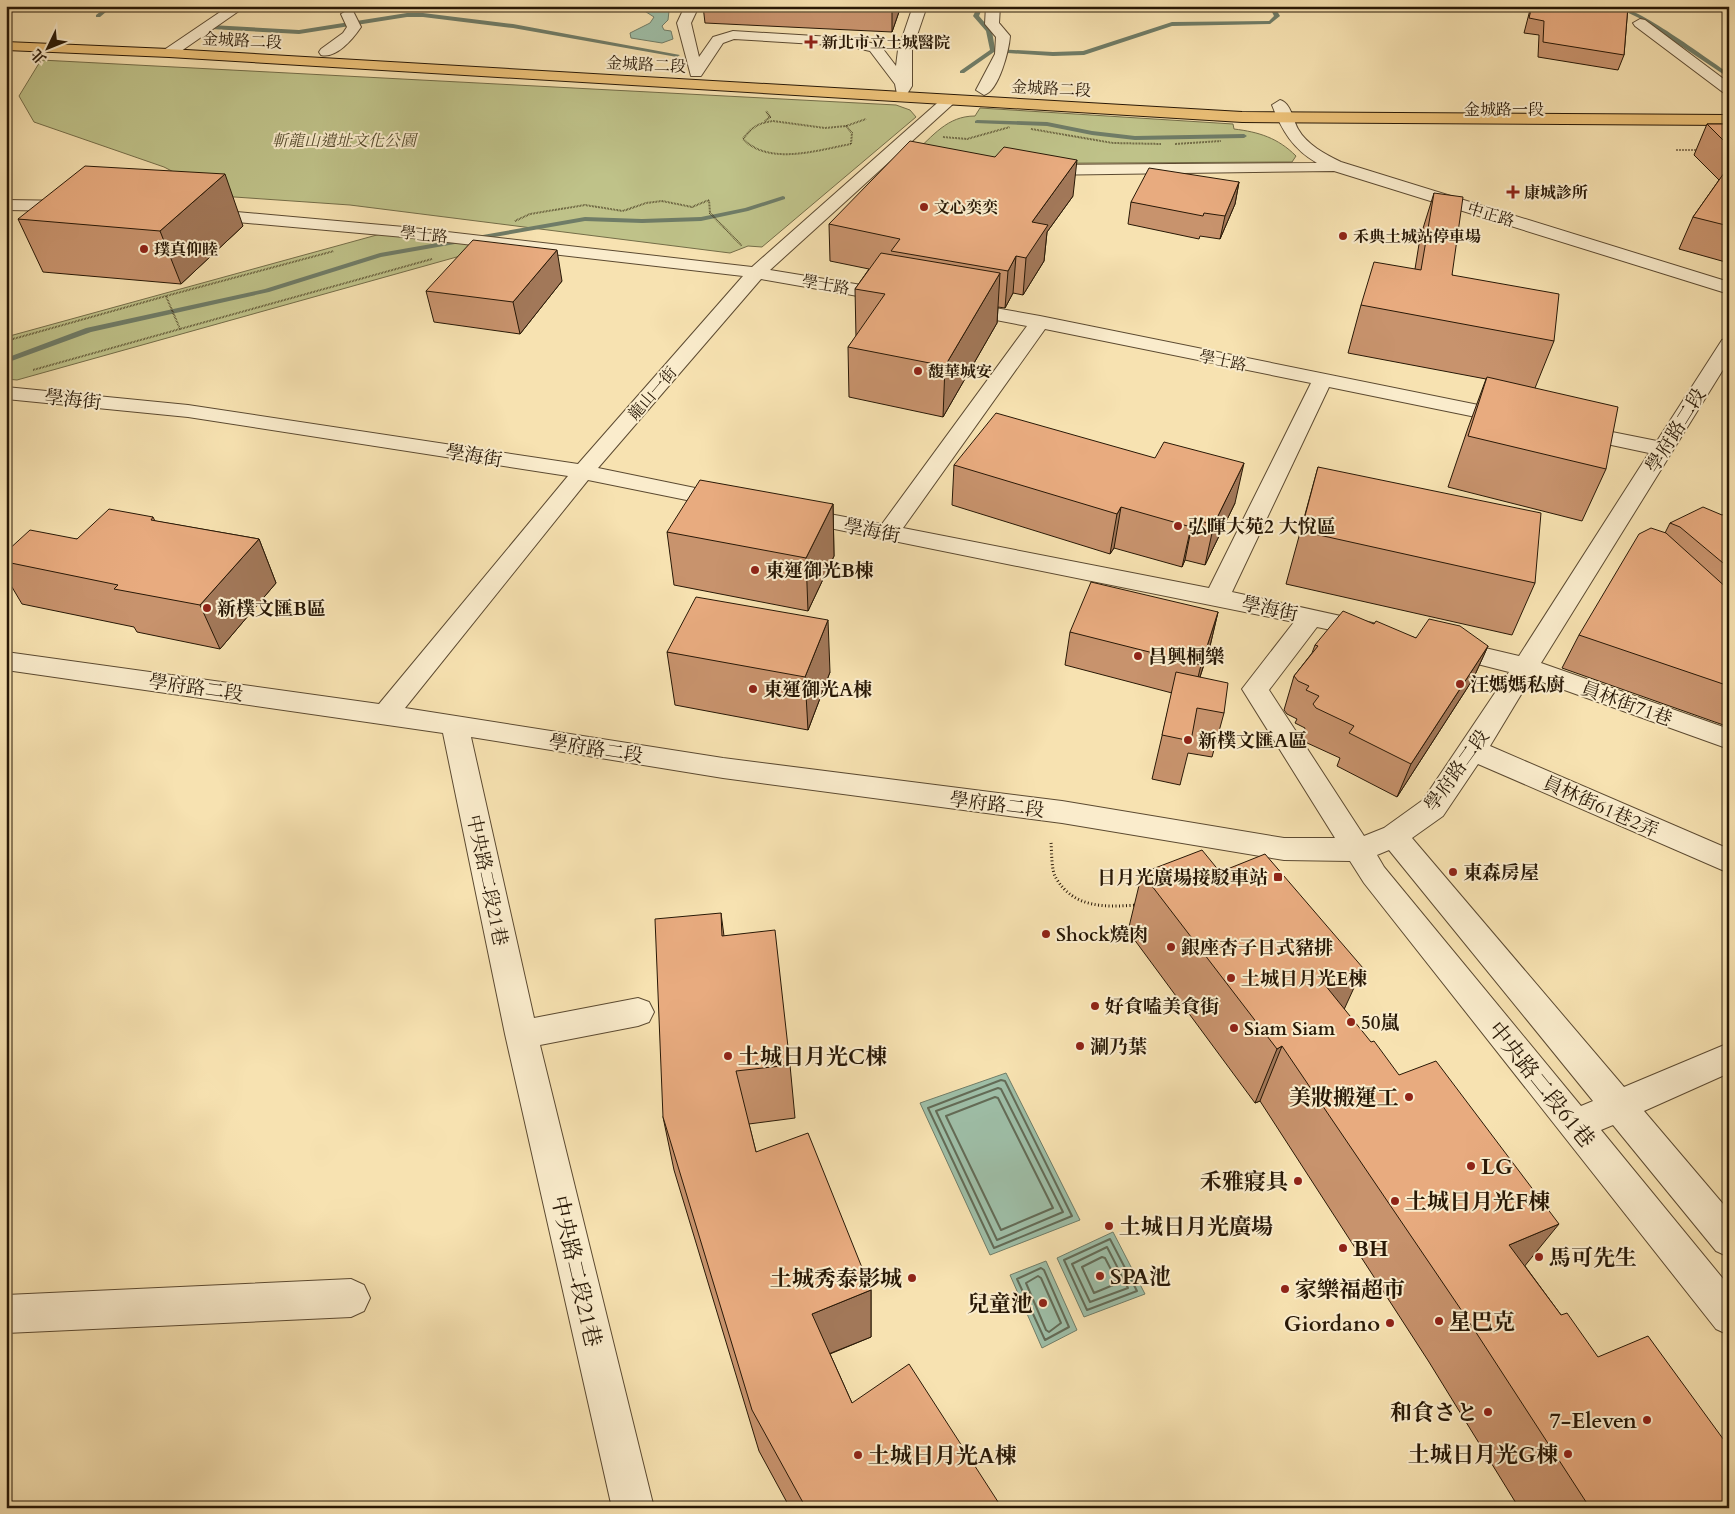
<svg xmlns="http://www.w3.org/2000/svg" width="1735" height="1514" font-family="Cardo,'Noto Serif TC','Noto Serif JP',serif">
	<rect width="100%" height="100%" fill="#f7e2b1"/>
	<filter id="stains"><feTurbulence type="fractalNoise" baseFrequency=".004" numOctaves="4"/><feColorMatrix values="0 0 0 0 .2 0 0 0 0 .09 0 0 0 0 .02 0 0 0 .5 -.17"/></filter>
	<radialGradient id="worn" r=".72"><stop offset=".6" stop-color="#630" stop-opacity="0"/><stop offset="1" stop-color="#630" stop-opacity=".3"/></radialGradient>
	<path fill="#bfc289" stroke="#746d48" d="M41 60 896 105 910 110 916 117 762 247 748 246 730 253 350 205 220 196 164 167 34 122 19 96Z
		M980 108 1233 124 1234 129C1259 132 1278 138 1296 156L1292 162H1286L923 164 913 154C933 136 947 116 975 116Z
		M384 233 496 246 17 380 6 379V337Z"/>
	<path fill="#9ebea7" stroke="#6f7c67" d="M613 6 666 7 669 11 668 20 662 26 664 30 671 31 673 39 662 43 631 38 630 33 650 23 654 17 643 10Z
		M1006 1073 1080 1220 990 1255 920 1103Z
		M1113 1232 1145 1294 1084 1317 1057 1258Z
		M1046 1261 1077 1330 1042 1348 1010 1275Z"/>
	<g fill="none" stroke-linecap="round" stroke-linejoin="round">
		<path stroke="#636b56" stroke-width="2" d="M1001 1080 1005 1081 1072 1216 994 1248 928 1108Z
			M998 1088 1001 1089 1063 1212 997 1240 936 1111Z
			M995 1097 998 1098 1053 1208 1001 1230 946 1116Z
			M1110 1239 1137 1291 1087 1310 1064 1260Z
			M1107 1247 1128 1288 1090 1302 1072 1264Z
			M1102 1257 1105 1258 1118 1283 1094 1293 1082 1267Z
			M1041 1268 1044 1270 1069 1327 1045 1340 1017 1279Z
			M1038 1276 1041 1278 1061 1323 1049 1332 1046 1330 1026 1283Z"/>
		<path fill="#6f7c67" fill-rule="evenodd" d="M108 6H113L100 17H96V15Z
			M978 6H983L979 16 992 31 995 49 1053 52 1083 51 1172 22 1269 21 1274 16 1269 6H1274L1280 16 1270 24 1172 26 1084 55 1053 56 994 52 964 73H960V71L990 50 986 31 973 16Z
			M1614 6C1638 6 1705 58 1729 73V78L1639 18Z
			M407 13H423L513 24 680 55 677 57 513 28 423 17H407L299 34 211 29 208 27 211 25 299 30Z
			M977 120 1047 122 1092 131 1135 136 1244 134 1247 136 1244 138 1135 140 1092 135 1047 126 975 123V121Z
			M783 196 785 197V199L748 211 701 221 642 223 585 221 381 257 269 292 91 332 6 363V358L86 328 265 289 380 253 585 217 642 219 701 217 745 208Z"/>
		<g stroke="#5c4a31" stroke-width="2">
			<path id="minor" d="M229 6H246L174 56H164L162 53 164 50Z
				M685 6H699L691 23 699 57 713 37 733 31 848 38 880 45 896 66 898 50 913 6H927L912 50V86L907 94H897L895 84 870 51 848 46 734 39 723 43 701 76H691L677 23Z
				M986 6H1000L999 23 1010 36C1009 50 999 91 984 95L976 90 995 54 996 37 985 24Z
				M348 10 353 11 361 27C353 39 336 59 321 55L319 52 321 49 343 33 347 27 341 14Z
				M1640 19 1645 20 1729 83V94L1724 93 1635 26 1633 23Z
				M949 95 954 97 957 100 954 103 770 270 892 290 899 292 901 296 899 300 892 302 761 279 598 468 734 496 737 501 734 506 726 508 588 480 405 708 723 758 1062 801 1284 838H1335L1242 689 1294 622 790 520 786 515 790 510 798 508 882 524 1027 326 954 312 951 308 954 304 961 302 1040 316 1518 413 1521 418 1518 423 1510 424 1329 387 1232 592 1368 622 1377 624 1381 630 1377 636 1368 638 1317 627 1269 690 1364 836 1384 828 1423 800 1509 672 1438 654 1434 648 1438 642 1447 639 1519 656 1649 453 1569 436 1566 431 1569 426 1577 425 1657 441 1722 340 1729 338V360L1541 663 1729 729V749L1531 678 1490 746 1729 849V873L1478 764 1443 816 1412 838 1624 1087 1729 1043V1073L1644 1111 1729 1211V1257L1716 1251 1613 1125 1601 1130 1729 1286V1335L1716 1329 1364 883 1350 861 1284 860 1062 823 723 778 471 737 534 1018 638 998 649 1002 654 1012 649 1022 638 1026 540 1045 654 1508H612L505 1034 443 733 6 670V652L379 704 568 476 188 417 6 399V387L188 405 578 464 743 276 404 237 203 219 197 218 194 214 197 210 203 209 404 227 752 267 944 97ZM1045 329 1311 383 1209 588 903 528ZM1389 850 1593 1101 1581 1106 1384 867 1377 855Z
				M1280 100C1291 103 1293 120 1298 129 1307 145 1325 154 1341 162L1729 282V294L1334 171 1039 175 1033 174 1031 170 1033 166 1039 165 1317 163C1293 149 1282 131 1272 105Z
				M6 200 72 201 78 202 81 206 78 210 72 211 6 210Z
				M351 1279 364 1285 370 1298 364 1311 351 1317 6 1333V1295Z"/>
		</g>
		<g stroke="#281806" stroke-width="2">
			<path id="major" d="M6 42 169 49 1242 112 1729 115V125L1242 122 169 57 6 50Z"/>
		</g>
		<path stroke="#281806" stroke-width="2" stroke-dasharray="0.5 1" stroke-linecap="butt" d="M765 121 770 117 766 111
			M773 121 825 128 846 126 852 133 851 144C818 150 769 166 743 139 752 127 758 123 773 121Z
			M846 126 866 119
			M1031 129 1113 143 1161 144
			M943 137 967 139 1010 127
			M1175 144 1221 141
			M1676 150H1698
			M515 221 530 214 585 205 623 211 646 203 662 201 692 207 709 200 710 213 742 246
			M166 296 334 251
			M180 329 432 259
			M6 341 166 296 180 329 33 370"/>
		<path stroke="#281806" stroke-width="3" stroke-dasharray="1 2.5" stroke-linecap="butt" d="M1051 843C1052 853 1051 870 1056 878 1074 909 1106 907 1137 905"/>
		<use href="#minor" fill="#faeccc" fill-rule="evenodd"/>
		<use href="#major" fill="#ecc178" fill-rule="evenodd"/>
	</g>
	<path fill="#c8936d" stroke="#281806" d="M703 6H901L892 32 705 23Z
		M1531 6H1628L1624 55 1618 70 1538 57 1539 35 1524 33Z
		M1707 124H1729V263L1679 249 1693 217 1719 180 1694 155Z
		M1239 182 1235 204 1220 239 1200 236 1199 239 1128 224 1131 202Z
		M1434 193 1452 275 1554 341 1535 388 1606 469 1582 521 1448 487 1468 428 1486 379 1348 353 1361 305 1415 269 1420 238Z
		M1073 196 1047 232 1044 261 1023 295 1013 293 1005 308 998 307 997 323 943 417 849 397 848 347 856 337 855 289 869 269 830 261 829 224Z
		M18 219 243 226 181 284 43 272Z
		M562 281 520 334 434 322 426 291Z
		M954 465 1235 503 1205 565 1185 560 1182 567 1114 548 1110 554 952 505Z
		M1318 467 1535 583 1512 635 1286 584Z
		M833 504 834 556 808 611 674 585 667 532Z
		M1729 513V727L1562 668 1579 635 1665 533 1670 523 1722 515Z
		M153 517 155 521 259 539 276 583 220 649 137 632 134 627 22 604 6 577V552L77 539Z
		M1218 612 1210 646 1200 677 1224 713 1212 757 1188 753 1180 785 1152 779 1172 693 1065 665 1070 632Z
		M1374 624 1416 638 1488 646 1473 679 1397 797 1337 766 1340 758 1305 742 1302 737 1305 728 1295 723 1297 719 1287 714 1284 710 1294 676 1312 653 1315 645Z
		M667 652 830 672 808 730 675 705Z
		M1220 872 1344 1009 1525 1266 1561 1315 1729 1508H1519L1429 1362 1260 1101 1255 1103 1128 931 1142 873Z
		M721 913 724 936 790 1065 795 1118 749 1124 756 1152 871 1290V1337L830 1354 852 1403 1002 1508H790L759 1451 674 1170 663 1117Z"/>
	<path fill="#a27859" stroke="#281806" d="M892 6H901L892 32Z
		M1077 160 1073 196 1047 232 1044 261 1023 295 1026 258 1032 222Z
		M225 174 243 226 181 284 160 231Z
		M1239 182 1235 204 1220 239 1225 216Z
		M557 250 562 281 520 334 513 302Z
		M1016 256 1013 293 1005 308 1008 271Z
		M1000 273 997 323 943 417 945 366Z
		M1244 463 1235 503 1205 565 1214 524Z
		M833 504 834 556 808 611 806 558Z
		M1121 507 1114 548 1110 554 1117 514Z
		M1193 520 1185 560 1182 567 1191 527Z
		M259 539 276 583 220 649 200 605Z
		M1218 612 1210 646 1193 698 1201 665Z
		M828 620 830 672 808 730 805 677Z
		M1488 646 1473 679 1397 797 1411 764Z
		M1363 968 1337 1025 1325 985Z
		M1282 1046 1260 1101 1255 1103 1277 1049Z
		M1559 1224 1519 1273 1509 1245Z
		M871 1290V1337L816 1359 812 1314Z"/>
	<path fill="#e8ab7f" stroke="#281806" d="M1532 6H1628L1624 55 1543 42 1544 21 1529 18Z
		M1707 124H1729V146Z
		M910 141 995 157 1004 147 1077 160 1032 222 1048 225 1026 258 1016 256 1008 271 891 251 900 239 829 224Z
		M85 166 225 174 160 231 18 219Z
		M1729 166V226L1693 217Z
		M1149 168 1239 182 1225 216 1204 213 1203 216 1131 202Z
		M1434 193 1463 197 1452 275 1559 294 1554 341 1361 305 1374 262 1421 270Z
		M473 240 557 250 513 302 426 291Z
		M881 253 1000 273 945 366 848 347 885 294 855 289Z
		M1487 377 1618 407 1606 469 1468 436Z
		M996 413 1155 458 1164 442 1244 463 1214 524 1193 520 1191 527 1121 507 1117 514 954 465Z
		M1318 467 1541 513 1535 583 1301 531Z
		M700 480 833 504 806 558 667 532Z
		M1703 507 1722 515 1729 513V568L1680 527 1670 523Z
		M109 509 153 517 151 520 259 539 200 605 114 589 118 585 6 562V552L30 530 77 539Z
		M1651 528 1666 533 1729 590V686L1579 635 1639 534Z
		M1091 582 1218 612 1201 665 1070 632Z
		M696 597 828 620 805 677 667 652Z
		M1343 611 1374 624 1376 621 1416 638 1429 619 1460 626 1488 646 1411 764 1349 733 1354 726 1316 708 1313 704 1319 696 1306 690 1309 686 1298 681 1294 676 1318 646 1315 645Z
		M1176 672 1228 683 1224 713 1197 708 1191 741 1162 735Z
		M1202 850 1220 872 1265 854 1363 968 1325 985 1371 1042 1374 1041 1399 1075 1436 1061 1559 1224 1509 1245 1561 1315 1567 1313 1598 1357 1648 1336 1729 1447V1508H1590L1466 1317 1282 1046 1277 1049 1142 873Z
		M721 913 722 936 775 930 790 1065 736 1071 756 1152 808 1133 871 1290 812 1314 852 1403 909 1364 1002 1508H806L752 1410 663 1117 655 919Z"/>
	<g fill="#8f2418" stroke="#faeccc" stroke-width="2">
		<path d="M808.5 34.5h5v5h5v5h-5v5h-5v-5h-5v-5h5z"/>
		<path d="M1510.5 184.5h5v5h5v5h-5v5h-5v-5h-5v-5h5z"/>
		<circle cx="924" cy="207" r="5"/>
		<circle cx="1343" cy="236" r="5"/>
		<circle cx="144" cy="249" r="5"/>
		<circle cx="918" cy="371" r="5"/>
		<circle cx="1178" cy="526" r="5"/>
		<circle cx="755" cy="570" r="5"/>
		<circle cx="207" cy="608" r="5"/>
		<circle cx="1138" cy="656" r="5"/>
		<circle cx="1460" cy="684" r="5"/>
		<circle cx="753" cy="689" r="5"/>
		<circle cx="1188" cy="740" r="5"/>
		<circle cx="1453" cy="872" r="5"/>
		<rect x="1273" y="872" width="10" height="10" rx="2.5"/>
		<circle cx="1046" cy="934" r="5"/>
		<circle cx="1171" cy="947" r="5"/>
		<circle cx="1231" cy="978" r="5"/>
		<circle cx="1095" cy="1006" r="5"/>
		<circle cx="1351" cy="1022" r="5"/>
		<circle cx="1234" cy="1028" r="5"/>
		<circle cx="1080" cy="1046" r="5"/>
		<circle cx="728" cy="1056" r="5"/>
		<circle cx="1409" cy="1097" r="5"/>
		<circle cx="1471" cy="1166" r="5"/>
		<circle cx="1298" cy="1181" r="5"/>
		<circle cx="1395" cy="1201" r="5"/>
		<circle cx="1109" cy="1226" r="5"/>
		<circle cx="1343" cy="1248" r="5"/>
		<circle cx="1539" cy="1257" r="5"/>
		<circle cx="1100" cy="1276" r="5"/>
		<circle cx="912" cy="1278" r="5"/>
		<circle cx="1285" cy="1289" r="5"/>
		<circle cx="1043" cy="1303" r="5"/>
		<circle cx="1439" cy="1321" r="5"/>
		<circle cx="1390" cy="1323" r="5"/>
		<circle cx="1488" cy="1412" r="5"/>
		<circle cx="1647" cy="1420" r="5"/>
		<circle cx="1568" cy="1454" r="5"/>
		<circle cx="858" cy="1455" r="5"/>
	</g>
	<g text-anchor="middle" stroke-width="4" stroke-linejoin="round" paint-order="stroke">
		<g font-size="16" fill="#281806" stroke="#faeccc">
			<text transform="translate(242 40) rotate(3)" y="6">金城路二段</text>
			<text transform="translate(646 64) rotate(3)" y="6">金城路二段</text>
			<text transform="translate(1051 88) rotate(3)" y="6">金城路二段</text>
			<text x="1504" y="115">金城路一段</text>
			<text transform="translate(1491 214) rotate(17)" y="6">中正路</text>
			<text transform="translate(424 234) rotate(6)" y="6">學士路</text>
			<text transform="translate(826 284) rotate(10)" y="6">學士路</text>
			<text transform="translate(1223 360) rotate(12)" y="6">學士路</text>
			<text transform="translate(652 393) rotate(-49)" y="6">龍山一街</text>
		</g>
		<g font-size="16" font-weight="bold" fill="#281806" stroke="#faeccc" text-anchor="start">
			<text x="822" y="48">新北市立土城醫院</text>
			<text x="1524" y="198">康城診所</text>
			<text x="934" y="213">文心奕奕</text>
			<text x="1353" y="242">禾典土城站停車場</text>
			<text x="154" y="255">璞真仰睦</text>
			<text x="928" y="377">馥華城安</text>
		</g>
		<g font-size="16" font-style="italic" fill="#554b2d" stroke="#faeccc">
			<text x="344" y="146">斬龍山遺址文化公園</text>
		</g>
		<g font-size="19" fill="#281806" stroke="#faeccc">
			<text transform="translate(73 399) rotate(6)" y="7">學海街</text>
			<text transform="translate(1675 430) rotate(-58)" y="7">學府路二段</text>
			<text transform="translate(474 455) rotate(9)" y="7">學海街</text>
			<text transform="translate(872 530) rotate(11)" y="7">學海街</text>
			<text transform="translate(1270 608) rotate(12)" y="7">學海街</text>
			<text transform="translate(196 687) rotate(8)" y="7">學府路二段</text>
			<text transform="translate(1627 703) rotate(20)" y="7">員林街71巷</text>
			<text transform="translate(596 748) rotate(9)" y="7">學府路二段</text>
			<text transform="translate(1456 770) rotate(-54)" y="7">學府路二段</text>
			<text transform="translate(997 804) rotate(7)" y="7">學府路二段</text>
			<text transform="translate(1601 806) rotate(24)" y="7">員林街61巷2弄</text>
			<text transform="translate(488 880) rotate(78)" y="7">中央路二段21巷</text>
		</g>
		<g font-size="19" font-weight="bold" fill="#281806" stroke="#faeccc" text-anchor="start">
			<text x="1188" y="533">弘暉大苑2 大悅區</text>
			<text x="765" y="577">東運御光B棟</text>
			<text x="217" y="615">新樸文匯B區</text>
			<text x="1148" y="663">昌興桐樂</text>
			<text x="1470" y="691">汪媽媽私廚</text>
			<text x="763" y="696">東運御光A棟</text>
			<text x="1198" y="747">新樸文匯A區</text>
			<text x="1463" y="879">東森房屋</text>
			<text x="1268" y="884" text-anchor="end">日月光廣場接駁車站</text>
			<text x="1056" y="941">Shock燒肉</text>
			<text x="1181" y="954">銀座杏子日式豬排</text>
			<text x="1241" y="985">土城日月光E棟</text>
			<text x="1105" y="1013">好食嗑美食街</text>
			<text x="1361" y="1029">50嵐</text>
			<text x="1244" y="1035">Siam Siam</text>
			<text x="1090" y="1053">涮乃葉</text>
		</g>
		<g font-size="22" font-weight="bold" fill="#281806" stroke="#faeccc" text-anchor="start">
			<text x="738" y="1064">土城日月光C棟</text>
			<text x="1399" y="1105" text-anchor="end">美妝搬運工</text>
			<text x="1481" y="1174">LG</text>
			<text x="1288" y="1189" text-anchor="end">禾雅寢具</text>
			<text x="1405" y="1209">土城日月光F棟</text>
			<text x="1119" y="1234">土城日月光廣場</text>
			<text x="1353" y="1256">BH</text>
			<text x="1549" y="1265">馬可先生</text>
			<text x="1110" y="1284">SPA池</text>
			<text x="902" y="1286" text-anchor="end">土城秀泰影城</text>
			<text x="1295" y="1297">家樂福超市</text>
			<text x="1033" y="1311" text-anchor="end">兒童池</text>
			<text x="1449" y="1329">星巴克</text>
			<text x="1380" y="1331" text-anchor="end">Giordano</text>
			<text x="1478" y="1420" text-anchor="end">和食さと</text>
			<text x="1637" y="1428" text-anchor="end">7-Eleven</text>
			<text x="1558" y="1462" text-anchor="end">土城日月光G棟</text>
			<text x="868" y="1463">土城日月光A棟</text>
		</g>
		<g font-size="22" fill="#281806" stroke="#faeccc">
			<text transform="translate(1542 1084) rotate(51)" y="8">中央路二段61巷</text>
			<text transform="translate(577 1271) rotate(77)" y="8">中央路二段21巷</text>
		</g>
	</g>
	<rect width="1735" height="1514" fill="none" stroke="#f7e2b1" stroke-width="25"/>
	<rect x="8" y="8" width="1720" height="1499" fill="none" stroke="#281806" stroke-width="2.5"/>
	<rect x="12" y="12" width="1710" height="1489" fill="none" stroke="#281806"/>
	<g transform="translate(48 48) rotate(227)" stroke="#faeccc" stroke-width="4" paint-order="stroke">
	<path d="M0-4L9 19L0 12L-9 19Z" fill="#281806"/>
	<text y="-8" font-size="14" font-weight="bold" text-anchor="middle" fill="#281806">北</text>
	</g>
	<rect width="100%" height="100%" filter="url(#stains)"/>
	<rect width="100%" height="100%" fill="url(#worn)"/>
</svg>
